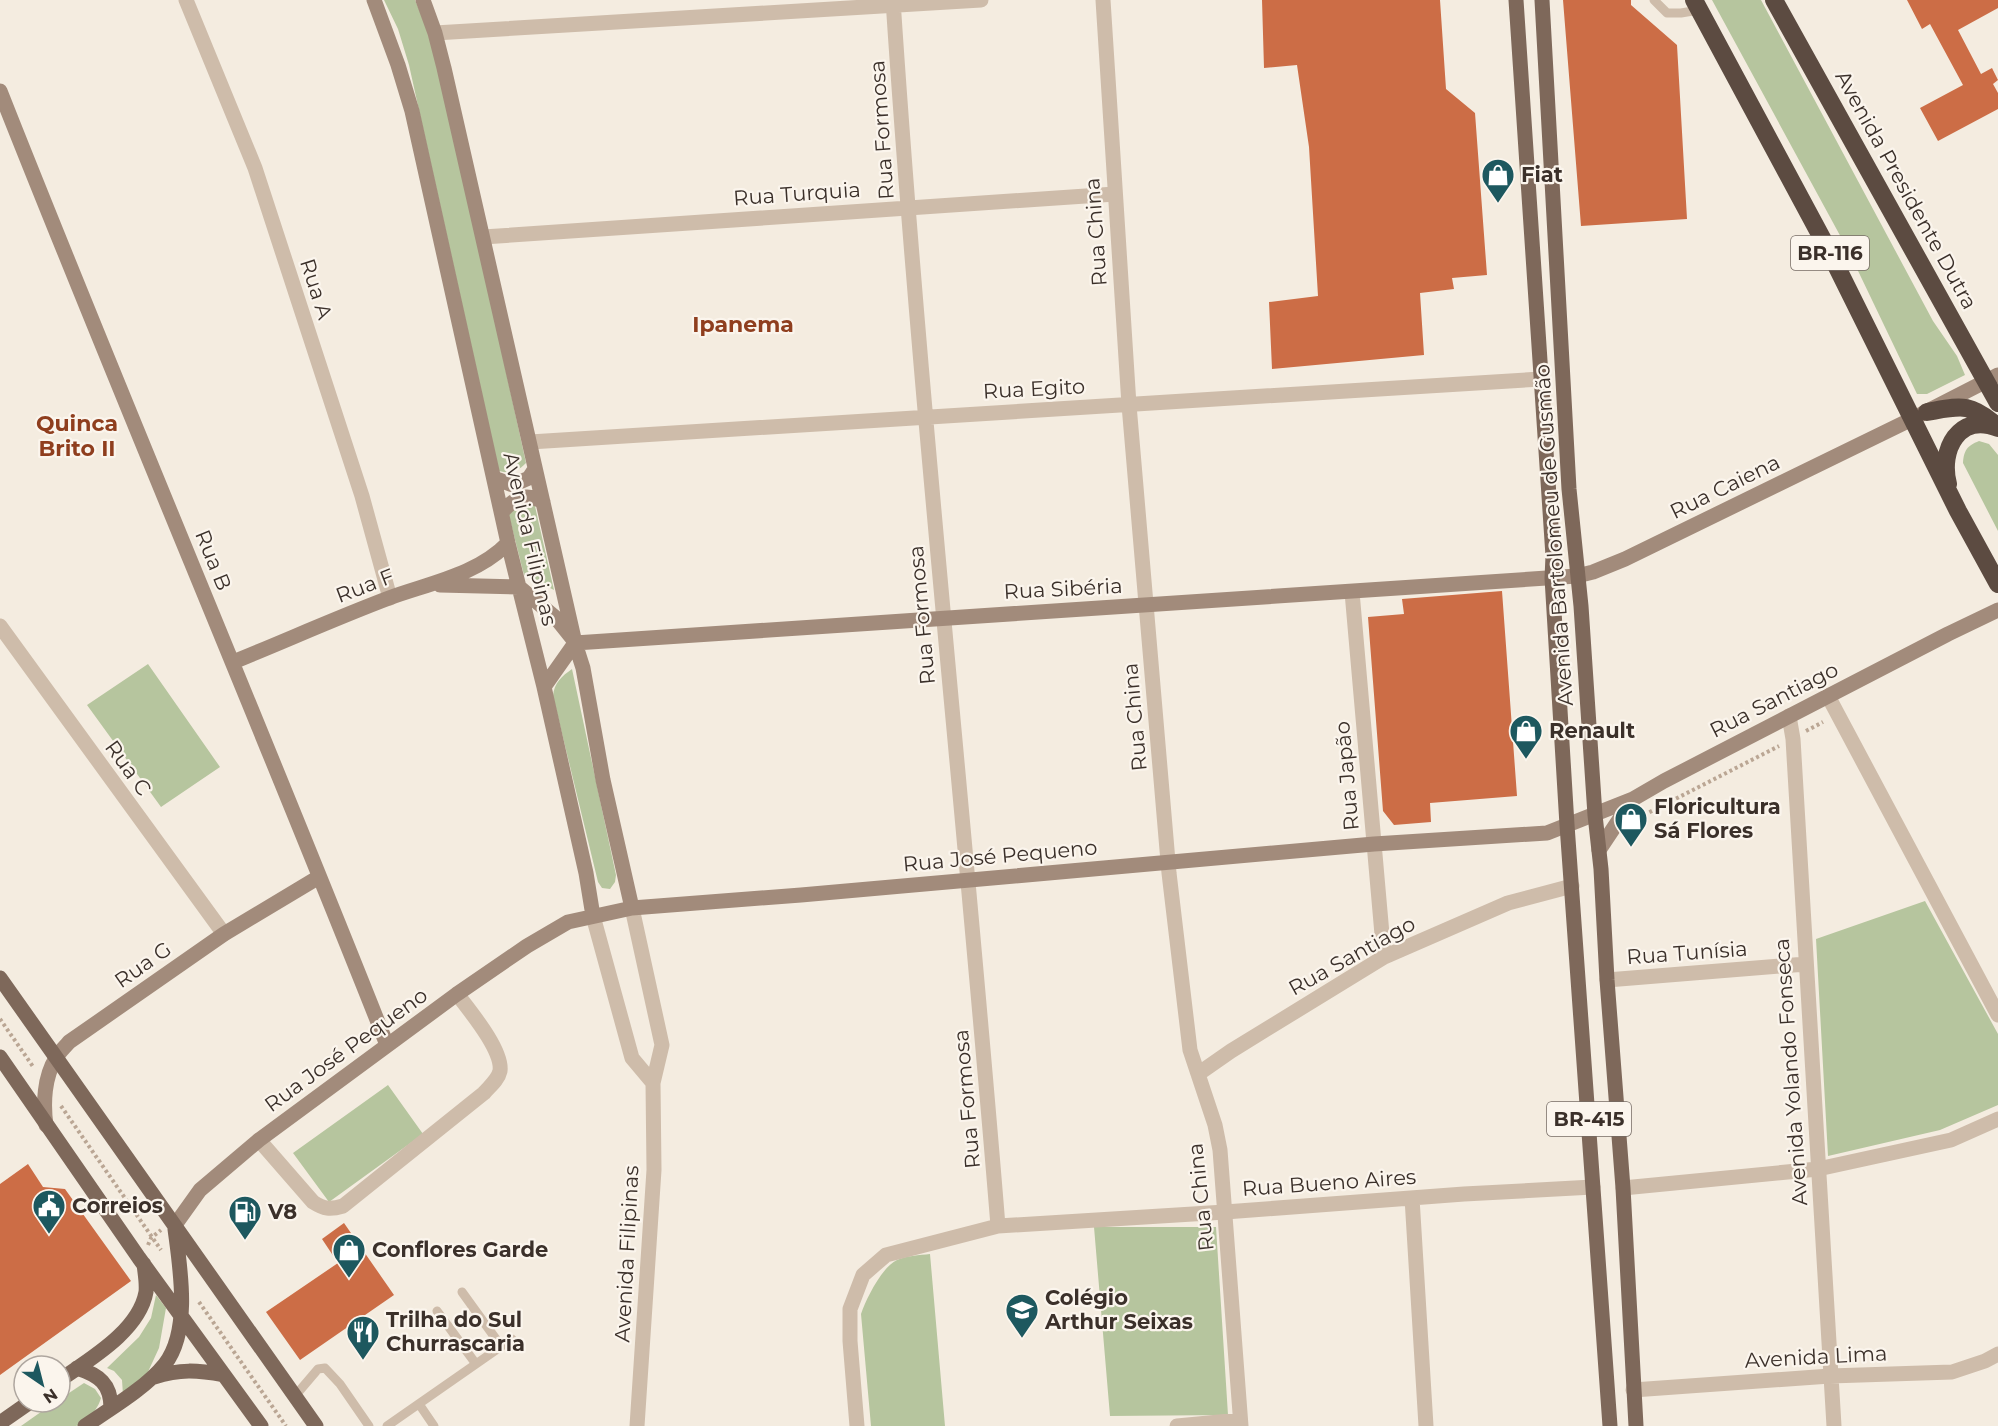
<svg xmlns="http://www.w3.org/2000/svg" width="1998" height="1426" font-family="Montserrat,sans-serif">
	<rect width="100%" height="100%" fill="#f4ece0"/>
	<path fill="#b6c59e" d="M384 0H415L424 21 442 78 526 463C517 472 511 474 499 471L409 65 398 29Z
		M1712 0H1761L1933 321 1957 356 1965 375 1927 394H1917L1849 252Z
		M1979 441 1989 444 1998 455V531L1963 463C1964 450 1967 446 1979 441Z
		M534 502 554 590 524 575 508 512 511 508Z
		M148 664 220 767 161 807 87 705Z
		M572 669 616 875 615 882 610 889 602 888 598 882 553 696C554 683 562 676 572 669Z
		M1925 901 1998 1034V1105L1940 1130 1828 1156 1816 939Z
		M388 1085 423 1134 329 1202 293 1153Z
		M1094 1227H1216L1228 1415 1110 1416Z
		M930 1254 945 1426H871L861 1314C866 1299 882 1267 897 1260 905 1256 920 1255 930 1254Z
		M156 1295 166 1308 159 1348 147 1374 123 1395 122 1380 114 1371 107 1368 139 1337 151 1318Z
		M84 1383 95 1389 101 1398C98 1409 87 1423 76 1426 67 1426 33 1426 21 1426L55 1402H60V1399Z"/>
	<path fill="#cc6d46" d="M1262 0H1440L1446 89 1475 113 1487 275 1452 278 1454 289 1420 293 1424 355 1272 369 1269 302 1318 296 1309 147 1297 65 1264 68Z
		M1563 0H1631V5L1677 45 1687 219 1581 226Z
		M1907 0H1998V8L1958 30 1981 74 1992 68 1998 80 1993 84 1998 93V109L1938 141 1920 108 1963 85 1930 24 1922 29Z
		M1502 591 1517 796 1430 803 1431 822 1394 825 1383 811 1368 617 1404 614 1402 599Z
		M28 1164 43 1187 65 1189 131 1281 0 1375V1184Z
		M344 1223 394 1295 300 1360 266 1312 338 1263 322 1239Z"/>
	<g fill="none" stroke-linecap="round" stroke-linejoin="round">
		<path stroke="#baa694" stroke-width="4" stroke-dasharray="3 3" stroke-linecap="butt" d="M1806 731 1823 722
			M1644 815 1779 746
			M0 1019 34 1068
			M61 1106 161 1250
			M148 1245 151 1238 161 1230
			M199 1302 286 1426"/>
		<path stroke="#cebcaa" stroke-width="9" d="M1654 0 1667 13H1681L1699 10
			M462 1292 501 1346
			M437 1311 476 1364
			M295 1396 318 1369 325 1368 340 1384 369 1426
			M419 1404 434 1426
			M387 1426 512 1339"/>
		<path stroke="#cebcaa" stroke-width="15" d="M186 0 255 168 362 496 390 598
			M893 0C920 409 965 817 998 1226
			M1103 0 1129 405 1169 873 1190 1050 1215 1125 1220 1150 1241 1426
			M435 33 981 0
			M483 237 1115 194
			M530 442C867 420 1204 400 1541 379
			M1352 592 1384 957
			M0 626 224 934
			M1828 696 1998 1015
			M1789 716 1793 739 1834 1426
			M632 908 662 1045 653 1083 654 1170 637 1426
			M593 916 632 1058 653 1083
			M1607 980 1806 964
			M1198 1074 1231 1051 1384 957 1508 903 1572 886
			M259 1140 313 1202C324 1209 330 1210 343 1206L484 1093C490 1086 498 1080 500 1071 503 1050 469 1010 457 994
			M1623 1188 1818 1169 1951 1140 1998 1119
			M1412 1198 1426 1426
			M1633 1390 1830 1376 1952 1372 1985 1361 1998 1354
			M857 1426 850 1341V1309L863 1275 886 1255 998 1226 1225 1212 1464 1194 1593 1187
			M1177 1426 1240 1420"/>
		<path stroke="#a28b7b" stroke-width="15" d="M374 0 398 65 412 111 508 543 544 687 586 873 593 916
			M423 0 435 33 444 68 575 643 583 668 603 780 632 908
			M0 91C126 410 261 726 387 1045
			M494 478 513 485 529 478 535 469
			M502 512C514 498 526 492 543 502
			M440 585 519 587 556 618 572 638
			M575 643 1577 576 1593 572 1625 559 1912 419 1998 375
			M233 662C285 641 336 618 389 598 430 583 477 575 508 543
			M544 687 575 643
			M1599 850 1633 799
			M46 1125C43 1104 44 1077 56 1058 59 1052 65 1047 69 1042L224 934 319 877
			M175 1225 200 1190 259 1140 457 994 527 946 568 922 632 908 801 895 1374 844 1547 833 1633 799 1664 781 1948 634 1998 610"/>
		<path stroke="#7e685a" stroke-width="15" d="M1516 0 1553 556 1552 578 1567 825 1610 1426
			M1542 0 1569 489 1581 606 1595 815 1601 869 1607 980 1623 1188 1636 1426
			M0 978 316 1426
			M0 1057 139 1258 261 1426
			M77 1368C99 1375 111 1384 111 1408
			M154 1377C180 1369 197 1370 224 1375
			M60 1380C90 1359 139 1331 146 1292 147 1283 145 1273 144 1264
			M0 1423 30 1402
			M85 1426C110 1409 147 1387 165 1364 191 1330 180 1268 175 1229"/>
		<path stroke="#5c4b41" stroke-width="18" d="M1694 0 1830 253 1958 511 1998 584
			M1774 0 1998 403
			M1927 412C1961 406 1969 402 1997 426
			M1948 484C1939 450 1959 412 1998 428"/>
	</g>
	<defs>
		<g id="shop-pin" transform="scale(1.725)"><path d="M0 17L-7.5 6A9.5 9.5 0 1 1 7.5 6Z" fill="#1d585f" stroke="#fbf5ed"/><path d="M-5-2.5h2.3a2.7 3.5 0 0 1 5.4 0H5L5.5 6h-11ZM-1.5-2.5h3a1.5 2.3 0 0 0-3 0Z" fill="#fff"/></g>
		<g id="civic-pin" transform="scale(1.725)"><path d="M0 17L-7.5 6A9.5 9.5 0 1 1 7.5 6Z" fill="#1d585f" stroke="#fbf5ed"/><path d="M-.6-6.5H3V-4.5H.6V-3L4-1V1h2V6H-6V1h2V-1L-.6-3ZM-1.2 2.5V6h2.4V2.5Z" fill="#fff"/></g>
		<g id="fuel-pin" transform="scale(1.725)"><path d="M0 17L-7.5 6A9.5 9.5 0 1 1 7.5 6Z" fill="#1d585f" stroke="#fbf5ed"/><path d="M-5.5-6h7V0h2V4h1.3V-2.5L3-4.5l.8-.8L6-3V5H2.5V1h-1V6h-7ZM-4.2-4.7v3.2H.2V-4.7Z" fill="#fff"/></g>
		<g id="school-pin" transform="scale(1.725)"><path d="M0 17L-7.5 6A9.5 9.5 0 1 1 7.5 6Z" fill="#1d585f" stroke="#fbf5ed"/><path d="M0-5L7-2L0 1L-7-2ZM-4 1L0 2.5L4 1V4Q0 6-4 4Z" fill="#fff"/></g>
		<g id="restaurant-pin" transform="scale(1.725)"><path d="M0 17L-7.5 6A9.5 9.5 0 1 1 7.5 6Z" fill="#1d585f" stroke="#fbf5ed"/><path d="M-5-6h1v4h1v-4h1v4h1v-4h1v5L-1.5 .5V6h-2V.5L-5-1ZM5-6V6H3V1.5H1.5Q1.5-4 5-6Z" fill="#fff"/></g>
	</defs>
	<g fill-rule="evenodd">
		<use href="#shop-pin" x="1498" y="175"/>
		<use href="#shop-pin" x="1526" y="731"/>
		<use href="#shop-pin" x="1631" y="819"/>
		<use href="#civic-pin" x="49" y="1206"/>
		<use href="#fuel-pin" x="245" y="1212"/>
		<use href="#shop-pin" x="349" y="1250"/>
		<use href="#school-pin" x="1022" y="1310"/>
		<use href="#restaurant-pin" x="363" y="1332"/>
	</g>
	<g text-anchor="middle" stroke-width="4.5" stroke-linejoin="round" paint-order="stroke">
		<g fill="#fbf5ed" stroke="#756b64" stroke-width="1.5">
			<rect x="1791" y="236" width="78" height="34" rx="4.5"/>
			<rect x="1547" y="1102" width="84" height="34" rx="4.5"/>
		</g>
		<g font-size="20" font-weight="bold" fill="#3b302a">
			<text x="1830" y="260">BR-116</text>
			<text x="1589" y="1126">BR-415</text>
		</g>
		<g font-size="21" fill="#3b302a" stroke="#fbf5ed">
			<text transform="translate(882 130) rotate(-94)" y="7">Rua Formosa</text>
			<text transform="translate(1906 190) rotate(61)" y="7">Avenida Presidente Dutra</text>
			<text transform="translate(797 194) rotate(-4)" y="7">Rua Turquia</text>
			<text transform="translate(1096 232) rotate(-94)" y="7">Rua China</text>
			<text transform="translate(316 289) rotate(72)" y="7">Rua A</text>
			<text transform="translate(1034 389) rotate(-3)" y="7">Rua Egito</text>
			<text transform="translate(1725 487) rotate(-26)" y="7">Rua Caiena</text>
			<text transform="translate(1554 535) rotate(-94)" y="7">Avenida Bartolomeu de Gusmão</text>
			<text transform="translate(530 539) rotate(77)" y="7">Avenida Filipinas</text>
			<text transform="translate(213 560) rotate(68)" y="7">Rua B</text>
			<text transform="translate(365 586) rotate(-21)" y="7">Rua F</text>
			<text transform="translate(1063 589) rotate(-3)" y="7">Rua Sibéria</text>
			<text transform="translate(922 615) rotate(-95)" y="7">Rua Formosa</text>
			<text transform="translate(1774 700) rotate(-27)" y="7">Rua Santiago</text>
			<text transform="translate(1135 717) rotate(-95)" y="7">Rua China</text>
			<text transform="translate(128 768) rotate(54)" y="7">Rua C</text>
			<text transform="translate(1347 776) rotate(-95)" y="7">Rua Japão</text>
			<text transform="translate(1000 856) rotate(-5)" y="7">Rua José Pequeno</text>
			<text transform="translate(1687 953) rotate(-4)" y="7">Rua Tunísia</text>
			<text transform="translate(1352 956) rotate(-29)" y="7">Rua Santiago</text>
			<text transform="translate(143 965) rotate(-35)" y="7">Rua G</text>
			<text transform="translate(346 1050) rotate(-36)" y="7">Rua José Pequeno</text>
			<text transform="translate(1791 1072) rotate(-94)" y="7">Avenida Yolando Fonseca</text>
			<text transform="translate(967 1099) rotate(-95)" y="7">Rua Formosa</text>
			<text transform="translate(1329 1183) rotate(-4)" y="7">Rua Bueno Aires</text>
			<text transform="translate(1201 1197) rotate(-96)" y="7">Rua China</text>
			<text transform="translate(627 1254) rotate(-87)" y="7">Avenida Filipinas</text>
			<text transform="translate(1816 1357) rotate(-3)" y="7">Avenida Lima</text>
		</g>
		<g font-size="21" font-weight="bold" fill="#3b302a" stroke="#fbf5ed" text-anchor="start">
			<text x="1521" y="182">Fiat</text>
			<text x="1549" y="738">Renault</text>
			<text x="1654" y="814">Floricultura<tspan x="1654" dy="24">Sá Flores</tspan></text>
			<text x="72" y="1213">Correios</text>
			<text x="268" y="1219">V8</text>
			<text x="372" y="1257">Conflores Garde</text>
			<text x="1045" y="1305">Colégio<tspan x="1045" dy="24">Arthur Seixas</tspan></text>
			<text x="386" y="1327">Trilha do Sul<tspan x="386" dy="24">Churrascaria</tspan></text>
		</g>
		<g font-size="22" font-weight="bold" fill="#8f3e1e" stroke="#fbf5ed">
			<text x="743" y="332">Ipanema</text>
			<text x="77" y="431">Quinca<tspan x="77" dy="25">Brito II</tspan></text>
		</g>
	</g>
	<g transform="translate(42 1384) rotate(145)"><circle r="28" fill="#fbf5ed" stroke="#aea69f" stroke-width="1.5"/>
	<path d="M0-4.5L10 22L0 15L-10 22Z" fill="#1d585f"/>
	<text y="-9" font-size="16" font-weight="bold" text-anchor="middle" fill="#3b302a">N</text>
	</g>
</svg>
